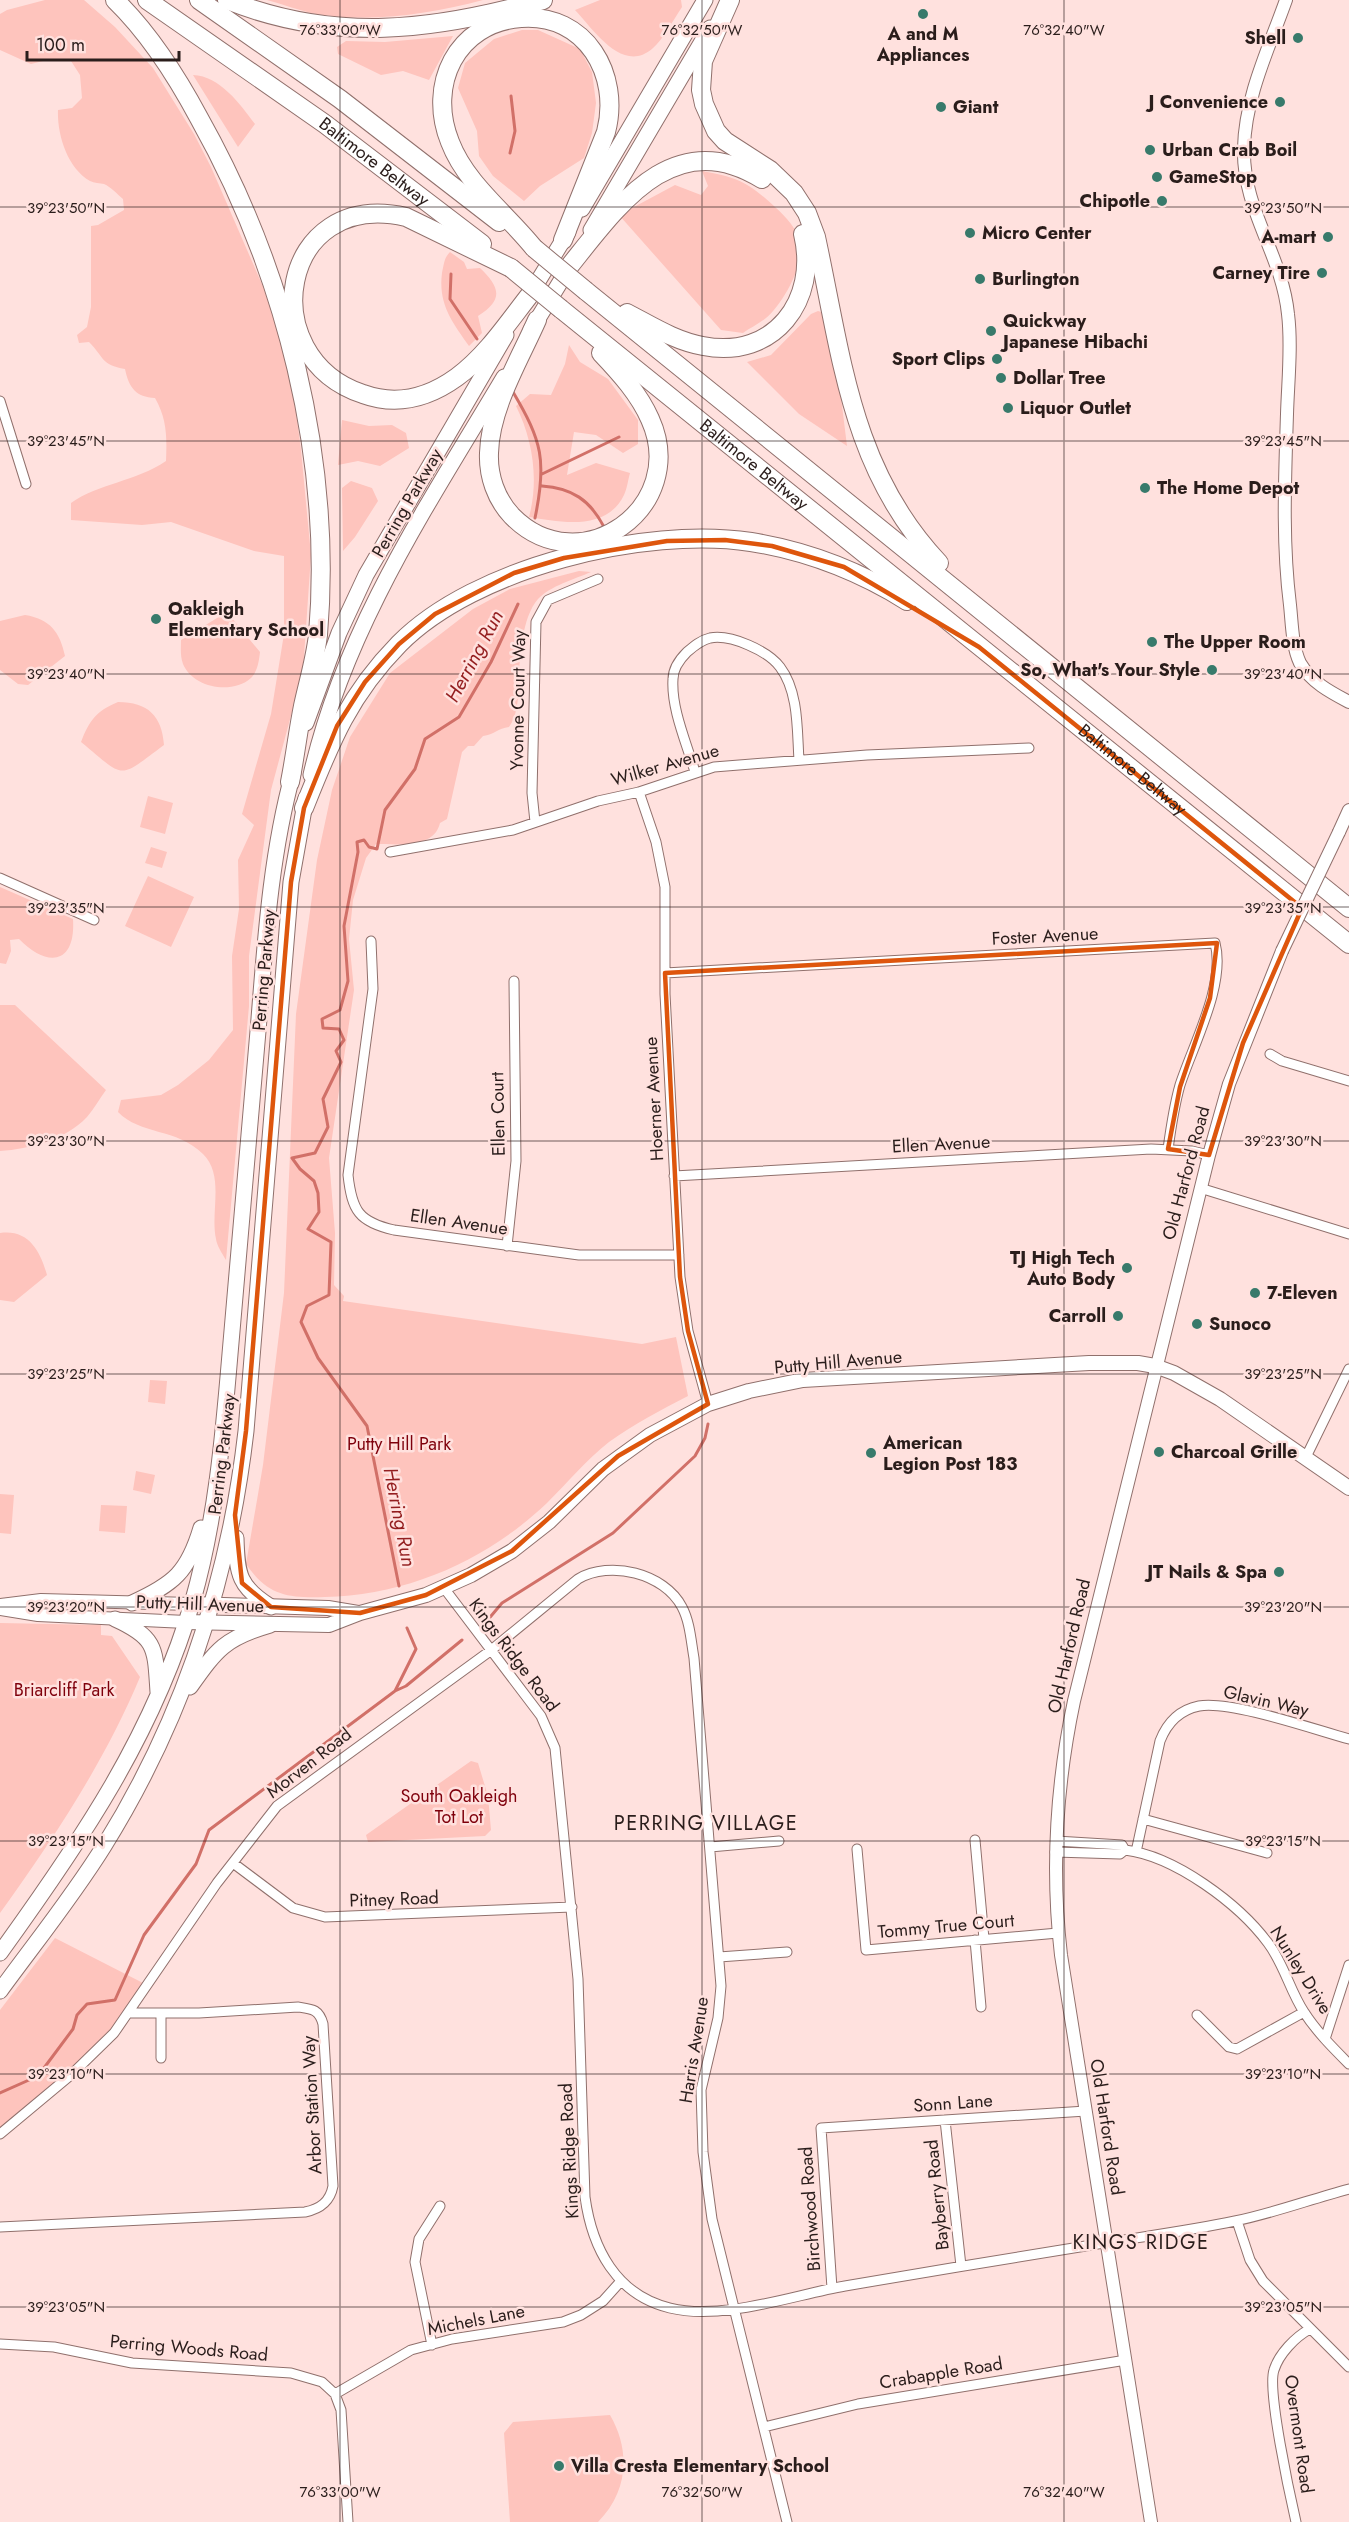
<svg xmlns="http://www.w3.org/2000/svg" width="1349" height="2522" font-family="Jost,sans-serif">
	<rect width="100%" height="100%" fill="#ffe1de"/>
	<path fill="#fec4bd" d="M45 0H84L115 27 153 68 194 134 211 167 264 289 291 374 301 450 311 555 303 671 271 790 249 956V1006L226 1260C222 1253 217 1246 216 1239 210 1212 225 1176 203 1154 177 1128 140 1135 118 1112L121 1100 161 1095 178 1085 209 1060 233 1030 232 956 239 909 238 860 254 825 242 814 271 714 284 634V556L254 551 171 522 142 525 71 520V503C99 483 135 482 166 461 167 437 167 419 155 398 136 397 129 388 125 369 101 365 104 357 89 342L79 343 77 335 87 327 91 307V226L98 225 124 210 123 199C117 194 111 187 104 184 100 183 94 183 90 181 67 168 57 134 58 110L72 108 82 98 80 75 71 61 51 59 31 64 0 50V14L7 10Z
		M267 0H483C430 14 372 23 316 14 300 11 283 4 267 0Z
		M600 0H681L682 7C673 20 664 39 652 49 622 74 593 29 575 10Z
		M522 30H538L580 49 592 72 596 103 592 133 584 158 540 186 524 201 493 176 479 156 477 131 458 88 465 63 494 39Z
		M453 36 429 80 403 71 381 75 338 54 337 47 346 41 385 42Z
		M193 75C220 76 240 104 255 124L238 147Z
		M702 171C737 177 748 182 775 207 786 217 798 229 800 245 804 266 782 305 766 318 759 324 750 328 743 333L721 330 619 215 675 185 701 195 708 186Z
		M450 252 464 262 467 269 480 268C500 287 504 300 478 316L482 333 469 346C452 322 438 304 442 273 444 264 444 258 450 252Z
		M818 311 827 314 836 357 847 446 799 414 747 362 771 355 811 314Z
		M569 345 580 362 608 379 638 420V444L623 453 596 435 574 432 567 475 596 463 630 473C628 480 627 489 624 495 606 532 560 522 529 517 539 480 533 440 516 406L530 394 551 395 565 364Z
		M342 420 369 426 392 425 406 433 409 448 380 466 358 461 338 465Z
		M351 481 372 488 378 501 355 537 343 551 342 488Z
		M579 571 591 572C575 579 550 586 538 599 522 617 519 659 519 683 518 697 518 715 509 727 498 728 494 735 483 736L474 746H468L462 752 447 819 440 823C434 849 398 844 376 844L366 858 353 900 349 939 354 990 329 1158 335 1233 334 1285 344 1296 343 1301 642 1344 676 1337 688 1396C661 1410 634 1424 609 1442 586 1460 568 1482 547 1503 487 1560 408 1595 325 1597 288 1598 268 1596 246 1564L263 1465 284 1293 296 1014 317 860 332 790 350 737 390 673 473 609 510 589Z
		M25 615C50 619 60 632 65 656L28 685 18 684 0 670V621Z
		M222 615 231 617 260 652C259 660 258 671 251 678 232 695 193 688 183 664 180 656 181 648 181 640Z
		M118 702C148 702 162 716 164 745 117 780 126 779 81 742 89 721 96 711 118 702Z
		M148 796 173 803 165 834 140 827Z
		M151 847 167 852 162 868 145 863Z
		M148 876 194 897 171 947 125 926Z
		M0 887 73 919C76 965 47 968 19 939L10 940 11 951 6 964 0 963Z
		M0 1005H15L106 1090C100 1098 94 1109 87 1117 65 1140 30 1149 0 1151Z
		M0 1233C28 1229 40 1250 47 1275L14 1302 0 1300Z
		M150 1380 167 1381 165 1404 148 1402Z
		M136 1471 155 1475 151 1494 133 1490Z
		M0 1494 14 1495 11 1534 0 1533Z
		M101 1505 127 1506 125 1533 99 1531Z
		M0 1623 101 1625V1635L112 1636 140 1677C104 1763 54 1838 0 1913Z
		M471 1761 478 1763 488 1796 491 1830 485 1836 368 1842 366 1835Z
		M55 1938 143 1983 107 2041 0 2133V2010Z
		M610 2415C631 2451 628 2492 598 2522H510L504 2433 513 2422Z"/>
	<g fill="none" stroke-linecap="round" stroke-linejoin="round">
		<path stroke="#d17068" stroke-width="3" d="M510 153 515 131 511 96
			M451 274 450 299 477 339
			M513 392C542 441 547 461 535 518
			M542 474 619 437
			M542 486C572 488 590 500 604 527
			M399 1586 367 1426 318 1358 301 1322 307 1306 329 1295 331 1242 308 1229 319 1212 318 1193 314 1181 300 1169 292 1158 315 1153 328 1127 323 1099 341 1062 336 1051 344 1040 339 1029 323 1028 322 1019 340 1010 348 981 344 926 358 852 357 842 364 840 369 847 377 849 385 810 415 769 425 739 459 717 491 662 518 604
			M486 1622 502 1603 613 1533 695 1456 705 1438 708 1424
			M395 1691 406 1686 462 1640
			M0 2093 38 2076 73 2029 77 2015 87 2004 115 2000 144 1935 196 1864 209 1830 395 1691 416 1649 407 1628"/>
		<g stroke="#90706c" stroke-width="11">
			<path id="minor" d="M0 401 26 484
				M695 772C687 744 671 709 673 679 673 668 679 660 687 652 694 646 701 640 710 638 731 634 768 651 780 667 799 692 797 731 799 760
				M639 792 656 842 665 887V994L680 1277 688 1331 708 1404
				M535 822 532 793 536 622 548 600 598 579
				M390 852 513 830 598 801 639 792 714 767 867 755 1029 748
				M0 878 94 920
				M371 941 373 989 348 1175C352 1211 359 1222 394 1230L579 1255H679
				M665 973 1215 943C1226 984 1193 1045 1180 1085 1174 1106 1171 1127 1168 1149
				M1270 1054 1282 1061 1349 1081
				M674 1176 1151 1149 1192 1151 1209 1155
				M1200 1188 1349 1234
				M507 1246 516 1161 514 981
				M1306 1457 1349 1369
				M444 1588 541 1716 555 1748 578 1979 585 2197C592 2248 616 2295 670 2308 723 2321 793 2295 845 2286 927 2272 1010 2258 1092 2245 1140 2237 1188 2231 1235 2221 1274 2213 1311 2199 1349 2189
				M1143 1819 1267 1853
				M975 1840 984 1939
				M1056 1841 1122 1845 1125 1850
				M710 1847 779 1841
				M857 1849 866 1950 1058 1933
				M1055 1852 1120 1854 1125 1850C1175 1856 1239 1904 1268 1943 1284 1964 1290 1991 1304 2012 1316 2031 1333 2048 1349 2064
				M1136 1852 1160 1741C1167 1723 1179 1710 1199 1706 1230 1700 1316 1730 1349 1739
				M233 1863 293 1908 325 1917 572 1907
				M975 1940 981 2007
				M719 1957 787 1952
				M161 2014V2058
				M1197 2015 1229 2047 1237 2049 1304 2012
				M1325 2039 1349 1965
				M945 2120 961 2266
				M0 2134 72 2074 114 2033 217 1883 277 1806 490 1651 578 1579C610 1560 664 1573 682 1607 690 1622 691 1641 694 1658L721 1986 718 2018 701 2090 703 2152 712 2219 787 2522
				M1237 2221 1250 2260 1263 2281 1349 2367
				M0 2227 305 2212C320 2209 330 2202 333 2186L323 2024C319 2009 312 2009 298 2007L199 2013H129
				M832 2288 821 2128 1086 2111
				M0 2344 54 2347 132 2363 291 2373 322 2382 335 2394 341 2410 348 2522
				M432 2345 415 2262 419 2239 440 2206
				M335 2394 411 2350 452 2339 563 2322 581 2315 603 2301 621 2281
				M764 2427 858 2404 1126 2360
				M1296 2522C1290 2496 1267 2390 1274 2370 1279 2354 1295 2337 1310 2329"/>
		</g>
		<g stroke="#90706c" stroke-width="14">
			<path id="tertiary" d="M1286 0C1269 48 1245 97 1244 148 1242 209 1282 254 1288 314 1292 346 1288 381 1287 414 1285 478 1282 541 1290 605 1292 623 1292 646 1300 663 1311 682 1330 692 1349 702
				M1339 832 1349 810
				M0 1605 41 1600 191 1604
				M1 1609 38 1615 186 1622
				M1151 2522 1061 1955C1051 1869 1056 1786 1074 1701L1209 1155 1229 1084 1282 951"/>
		</g>
		<g stroke="#90706c" stroke-width="16">
			<path id="secondary" d="M191 1604 328 1608 358 1613
				M186 1622 329 1625 360 1613 426 1595 471 1575 512 1551 549 1522 603 1469 650 1435 708 1404 749 1391 803 1380 1089 1363H1138L1155 1366 1174 1373 1220 1399 1349 1488"/>
		</g>
		<g stroke="#90706c" stroke-width="17">
			<path id="primary" d="M582 209 705 0
				M591 230 710 28
				M529 296 568 232
				M531 330 570 266
				M306 723 339 633 366 575 506 335
				M311 775C344 629 429 503 504 377
				M236 1538C237 1575 239 1587 271 1607
				M132 1603C174 1584 188 1572 201 1528
				M115 1619C157 1638 155 1648 158 1692
				M190 1687C217 1649 225 1638 270 1625
				M0 1953C81 1841 154 1734 193 1600 216 1519 223 1437 230 1354 239 1246 249 1139 258 1031 265 945 270 857 293 773
				M0 1991C35 1943 73 1896 104 1846 183 1719 229 1579 246 1431L291 882 306 798"/>
		</g>
		<g stroke="#90706c" stroke-width="20">
			<g id="motorway">
				<path d="M115 0C150 34 176 75 199 118 285 271 333 459 318 635 315 660 308 683 303 706 298 731 295 757 290 782"/>
				<path id="s1" d="M147 0 325 124 482 244"/>
				<path d="M199 0 340 99 499 222"/>
				<path d="M227 0C335 43 433 31 543 0"/>
				<path d="M730 0 703 61 701 90 704 104 716 131 725 141 770 170 794 193 807 213 816 237C842 357 851 470 939 563"/>
				<path d="M534 248C506 213 466 184 450 142 427 85 456 23 521 18 586 13 621 75 606 132L563 240"/>
				<path d="M511 268 406 217C279 188 252 357 363 394 396 406 428 398 457 377 487 355 509 321 532 292"/>
				<path d="M568 268C618 206 673 124 762 179"/>
				<path d="M586 291 1349 908"/>
				<path id="s2" d="M561 309 1349 944"/>
				<path d="M627 313C652 326 675 341 703 346 774 360 819 300 803 234"/>
				<path d="M537 320C519 361 490 408 489 453 488 476 496 499 512 516 580 585 690 507 650 419 639 394 620 373 601 353"/>
				<path d="M304 808C330 743 348 696 399 644 475 567 645 526 751 542 807 551 859 571 907 601"/>
			</g>
		</g>
		<use href="#minor" stroke="#fff" stroke-width="9"/>
		<use href="#tertiary" stroke="#fff" stroke-width="12"/>
		<use href="#secondary" stroke="#fff" stroke-width="14"/>
		<use href="#primary" stroke="#fff" stroke-width="15"/>
		<use href="#motorway" stroke="#fff" stroke-width="18"/>
		<g stroke="#90706c" stroke-width="14" stroke-linecap="butt">
			<path id="tertiary-bridge" d="M1282 951 1339 832"/>
		</g>
		<g stroke="#90706c" stroke-width="20" stroke-linecap="butt">
			<path id="motorway-bridge" d="M534 248 586 291
				M511 268 561 309"/>
		</g>
		<use href="#tertiary-bridge" stroke="#fff" stroke-width="12"/>
		<use href="#motorway-bridge" stroke="#fff" stroke-width="18"/>
	</g>
	<path fill="none" stroke="#de560d" stroke-width="4.5" stroke-linejoin="round" d="M725 540 772 546 844 567 979 647 1302 908 1243 1043 1209 1155 1168 1149 1180 1087 1210 998 1217 943 665 973 680 1277 688 1331 708 1404 618 1456 512 1551 426 1595 360 1613 271 1607 242 1583 235 1515 246 1431 291 882 304 808 337 726 365 682 399 644 435 614 514 573 564 558 667 541Z"/>
	<path fill="none" stroke="#2a1d1b" stroke-width="1.5" stroke-opacity="0.45" d="M340 0V2522M702 0V2522M1064 0V2522M0 207H1349M0 441H1349M0 674H1349M0 907H1349M0 1141H1349M0 1374H1349M0 1607H1349M0 1841H1349M0 2074H1349M0 2307H1349"/>
	<g fill="#387a6b" stroke="#ffe1de" stroke-width="2">
		<circle cx="923" cy="14" r="6"/>
		<circle cx="1298" cy="38" r="6"/>
		<circle cx="1280" cy="102" r="6"/>
		<circle cx="941" cy="107" r="6"/>
		<circle cx="1150" cy="150" r="6"/>
		<circle cx="1157" cy="177" r="6"/>
		<circle cx="1162" cy="201" r="6"/>
		<circle cx="970" cy="233" r="6"/>
		<circle cx="1328" cy="237" r="6"/>
		<circle cx="1322" cy="273" r="6"/>
		<circle cx="980" cy="279" r="6"/>
		<circle cx="991" cy="331" r="6"/>
		<circle cx="997" cy="359" r="6"/>
		<circle cx="1001" cy="378" r="6"/>
		<circle cx="1008" cy="408" r="6"/>
		<circle cx="1145" cy="488" r="6"/>
		<circle cx="156" cy="619" r="6"/>
		<circle cx="1152" cy="642" r="6"/>
		<circle cx="1212" cy="670" r="6"/>
		<circle cx="1127" cy="1268" r="6"/>
		<circle cx="1255" cy="1293" r="6"/>
		<circle cx="1118" cy="1316" r="6"/>
		<circle cx="1197" cy="1324" r="6"/>
		<circle cx="1159" cy="1452" r="6"/>
		<circle cx="871" cy="1453" r="6"/>
		<circle cx="1279" cy="1572" r="6"/>
		<circle cx="559" cy="2466" r="6"/>
	</g>
	<g text-anchor="middle" stroke-width="5" stroke-linejoin="round" paint-order="stroke">
		<g font-size="18" font-weight="bold" fill="#2a1d1b" stroke="#ffe1de" text-anchor="start">
			<text x="923" y="40" text-anchor="middle">A and M<tspan x="923" dy="21">Appliances</tspan></text>
			<text x="1286" y="44" text-anchor="end">Shell</text>
			<text x="1268" y="108" text-anchor="end">J Convenience</text>
			<text x="953" y="113">Giant</text>
			<text x="1162" y="156">Urban Crab Boil</text>
			<text x="1169" y="183">GameStop</text>
			<text x="1150" y="207" text-anchor="end">Chipotle</text>
			<text x="982" y="239">Micro Center</text>
			<text x="1316" y="243" text-anchor="end">A-mart</text>
			<text x="1310" y="279" text-anchor="end">Carney Tire</text>
			<text x="992" y="285">Burlington</text>
			<text x="1003" y="327">Quickway<tspan x="1003" dy="21">Japanese Hibachi</tspan></text>
			<text x="985" y="365" text-anchor="end">Sport Clips</text>
			<text x="1013" y="384">Dollar Tree</text>
			<text x="1020" y="414">Liquor Outlet</text>
			<text x="1157" y="494">The Home Depot</text>
			<text x="168" y="615">Oakleigh<tspan x="168" dy="21">Elementary School</tspan></text>
			<text x="1164" y="648">The Upper Room</text>
			<text x="1200" y="676" text-anchor="end">So, What's Your Style</text>
			<text x="1115" y="1264" text-anchor="end">TJ High Tech<tspan x="1115" dy="21">Auto Body</tspan></text>
			<text x="1267" y="1299">7-Eleven</text>
			<text x="1106" y="1322" text-anchor="end">Carroll</text>
			<text x="1209" y="1330">Sunoco</text>
			<text x="883" y="1449">American<tspan x="883" dy="21">Legion Post 183</tspan></text>
			<text x="1171" y="1458">Charcoal Grille</text>
			<text x="1267" y="1578" text-anchor="end">JT Nails &amp; Spa</text>
			<text x="571" y="2472">Villa Cresta Elementary School</text>
		</g>
		<g font-size="18" fill="#2a1d1b" stroke="#ffe1de">
			<text dy="6" stroke="none"><textPath href="#s1" startOffset="279">Baltimore Beltway</textPath></text>
			<text dy="6" stroke="none"><textPath href="#s2" startOffset="248">Baltimore Beltway</textPath></text>
			<text transform="translate(407 503) rotate(-60)" y="6">Perring Parkway</text>
			<text transform="translate(518 700) rotate(-89)" y="6">Yvonne Court Way</text>
			<text transform="translate(665 765) rotate(-16)" y="6">Wilker Avenue</text>
			<text dy="6" stroke="none"><textPath href="#s2" startOffset="734">Baltimore Beltway</textPath></text>
			<text transform="translate(1045 936) rotate(-3)" y="6">Foster Avenue</text>
			<text transform="translate(264 970) rotate(-85)" y="6">Perring Parkway</text>
			<text transform="translate(654 1099) rotate(-93)" y="6">Hoerner Avenue</text>
			<text transform="translate(498 1114) rotate(-91)" y="6">Ellen Court</text>
			<text transform="translate(941 1144) rotate(-3)" y="6">Ellen Avenue</text>
			<text transform="translate(1186 1173) rotate(-75)" y="6">Old Harford Road</text>
			<text transform="translate(459 1222) rotate(8)" y="6">Ellen Avenue</text>
			<text transform="translate(838 1362) rotate(-5)" y="6">Putty Hill Avenue</text>
			<text transform="translate(222 1454) rotate(-83)" y="6">Perring Parkway</text>
			<text transform="translate(200 1604) rotate(2)" y="6">Putty Hill Avenue</text>
			<text transform="translate(1069 1646) rotate(-77)" y="6">Old Harford Road</text>
			<text transform="translate(514 1655) rotate(53)" y="6">Kings Ridge Road</text>
			<text transform="translate(1266 1701) rotate(13)" y="6">Glavin Way</text>
			<text transform="translate(309 1763) rotate(-38)" y="6">Morven Road</text>
			<text transform="translate(394 1899) rotate(-2)" y="6">Pitney Road</text>
			<text transform="translate(946 1926) rotate(-5)" y="6">Tommy True Court</text>
			<text transform="translate(1301 1970) rotate(58)" y="6">Nunley Drive</text>
			<text transform="translate(694 2050) rotate(-81)" y="6">Harris Avenue</text>
			<text transform="translate(953 2103) rotate(-4)" y="6">Sonn Lane</text>
			<text transform="translate(312 2105) rotate(-93)" y="6">Arbor Station Way</text>
			<text transform="translate(1107 2127) rotate(81)" y="6">Old Harford Road</text>
			<text transform="translate(569 2151) rotate(-93)" y="6">Kings Ridge Road</text>
			<text transform="translate(937 2195) rotate(-96)" y="6">Bayberry Road</text>
			<text transform="translate(810 2209) rotate(-94)" y="6">Birchwood Road</text>
			<text transform="translate(476 2320) rotate(-11)" y="6">Michels Lane</text>
			<text transform="translate(189 2348) rotate(5)" y="6">Perring Woods Road</text>
			<text transform="translate(941 2373) rotate(-9)" y="6">Crabapple Road</text>
			<text transform="translate(1299 2434) rotate(82)" y="6">Overmont Road</text>
		</g>
		<g font-size="18" fill="#7f000c" stroke="#ffe1de">
			<text x="399" y="1450">Putty Hill Park</text>
			<text x="64" y="1696">Briarcliff Park</text>
			<text x="459" y="1802">South Oakleigh<tspan x="459" dy="21">Tot Lot</tspan></text>
		</g>
		<g font-size="20" font-style="italic" fill="#941e1f" stroke="#ffe1de">
			<text transform="translate(474 656) rotate(-62)" y="7">Herring Run</text>
			<text transform="translate(400 1517) rotate(79)" y="7">Herring Run</text>
		</g>
		<g font-size="20" letter-spacing="1.5" fill="#2a1d1b" stroke="#ffe1de">
			<text x="706" y="1830">PERRING VILLAGE</text>
			<text x="1141" y="2249">KINGS RIDGE</text>
		</g>
	</g>
	<g font-size="15" text-anchor="middle" fill="#2a1d1b" stroke="#ffe1de" stroke-width="5" stroke-linejoin="round" paint-order="stroke">
		<text x="340" y="35">76°33'00"W</text>
		<text x="702" y="35">76°32'50"W</text>
		<text x="1064" y="35">76°32'40"W</text>
		<text x="66" y="213">39°23'50"N</text>
		<text x="1283" y="213">39°23'50"N</text>
		<text x="66" y="446">39°23'45"N</text>
		<text x="1283" y="446">39°23'45"N</text>
		<text x="66" y="679">39°23'40"N</text>
		<text x="1283" y="679">39°23'40"N</text>
		<text x="66" y="913">39°23'35"N</text>
		<text x="1283" y="913">39°23'35"N</text>
		<text x="66" y="1146">39°23'30"N</text>
		<text x="1283" y="1146">39°23'30"N</text>
		<text x="66" y="1379">39°23'25"N</text>
		<text x="1283" y="1379">39°23'25"N</text>
		<text x="66" y="1612">39°23'20"N</text>
		<text x="1283" y="1612">39°23'20"N</text>
		<text x="66" y="1846">39°23'15"N</text>
		<text x="1283" y="1846">39°23'15"N</text>
		<text x="66" y="2079">39°23'10"N</text>
		<text x="1283" y="2079">39°23'10"N</text>
		<text x="66" y="2312">39°23'05"N</text>
		<text x="1283" y="2312">39°23'05"N</text>
		<text x="340" y="2497">76°33'00"W</text>
		<text x="702" y="2497">76°32'50"W</text>
		<text x="1064" y="2497">76°32'40"W</text>
	</g>
	<path d="M27 51v9h152v-9" fill="none" stroke="#2a1d1b" stroke-width="3"/>
	<text x="36" y="51" font-size="18" fill="#2a1d1b" stroke="#ffe1de" stroke-width="4.5" paint-order="stroke">100 m</text>
</svg>
